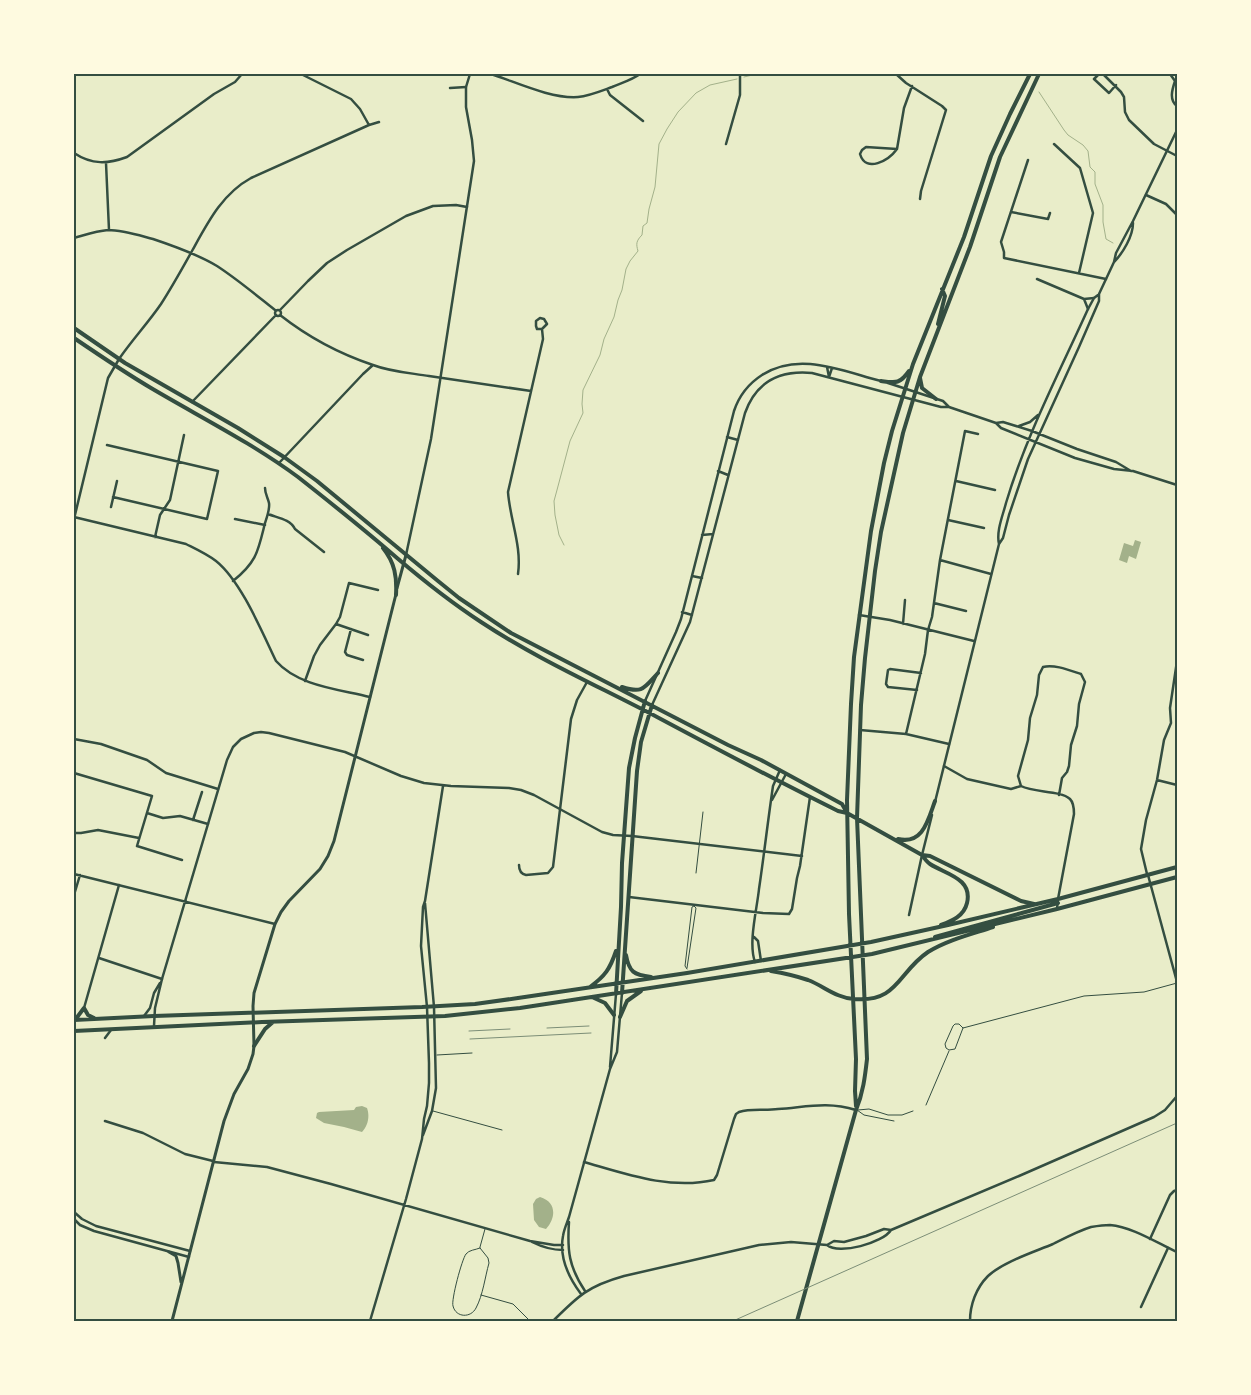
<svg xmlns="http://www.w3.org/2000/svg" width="1251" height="1395" font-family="'Asap Condensed',sans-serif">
	<rect width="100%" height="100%" fill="#e9edc9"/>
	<path fill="#a3b18a" d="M1135 540 1141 542 1136 559 1129 556 1127 563 1119 560 1124 543 1133 546Z
		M362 1106 367 1108C370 1116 368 1126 362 1132L344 1127 324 1123 316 1118 317 1113 319 1112 354 1110 356 1107Z
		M540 1197C557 1202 556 1218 546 1229L539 1227 534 1220 533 1204 536 1199Z"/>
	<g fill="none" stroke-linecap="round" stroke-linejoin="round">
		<path stroke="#a3b18a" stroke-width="1" d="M744 77 757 74
			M1039 92 1064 130 1068 135 1083 145 1088 151 1090 167 1095 172V184L1103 205V222L1106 239 1113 243
			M564 545 559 535 555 515 554 501 557 490 570 441 583 413 582 404 583 390 600 355 604 339 614 317 618 300 622 290 626 269 630 261 638 251C636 244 636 241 642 235L643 226 647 223 649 209 655 187 659 144 667 129 678 112 696 93 710 85 737 79"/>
		<path stroke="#344e41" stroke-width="1" d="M696 873 703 812
			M687 968 696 908 694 906
			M687 969 685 966 692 907 694 906
			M963 1028 955 1049 949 1050 946 1048 945 1044 953 1026 955 1024H959L963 1028 1084 996 1144 992 1177 983
			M437 1055 472 1053
			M926 1105 949 1051
			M857 1110 864 1115 894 1121
			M858 1110 869 1109 888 1115H902L913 1111
			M433 1111 502 1130
			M480 1247 485 1229
			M480 1248 488 1258 489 1263C485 1277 483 1295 476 1308 471 1318 456 1318 453 1306 451 1300 462 1259 466 1254 469 1250 475 1250 480 1248Z
			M481 1295 513 1304 530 1321"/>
		<path stroke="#344e41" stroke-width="2.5" d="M301 74 351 99 360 109 369 125
			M491 74C516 82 551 99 578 97 589 96 601 91 612 87 621 83 632 80 640 74
			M896 74 906 83 942 106 946 110 921 191 920 199
			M1099 74 1094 79 1109 93 1116 85
			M1103 74 1121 92 1124 97 1125 112 1129 120 1154 144 1177 156
			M1170 74 1175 81C1172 90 1169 100 1177 106
			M450 88 466 87
			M607 89 610 95 643 121
			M726 144 740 95V74
			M1054 144 1080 168 1093 213 1079 273
			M897 149 866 147 862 150 860 154C866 174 889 160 897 149L904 108 912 86
			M74 153C92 165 108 164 127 157L214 94 235 82 242 74
			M1028 160 1001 242 1004 252V258L1106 279
			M106 163 109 230
			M1146 195 1166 204 1177 215
			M1011 212 1048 219 1050 213
			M74 238C85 235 96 231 108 230 123 230 138 235 153 239 174 246 197 254 217 266 237 279 256 295 275 310
			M1037 279 1084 299 1094 298
			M1084 299 1088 309
			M275 313a3 3 0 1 1 6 0a3 3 0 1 1-6 0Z
			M280 310 308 281 327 263 347 250 406 216 433 206 456 205 467 207
			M280 315C308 337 340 354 373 365 391 372 411 373 429 376 463 381 497 386 531 391
			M119 359C132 340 148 323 161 304 172 287 182 269 192 251 208 222 222 194 251 178L369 125 379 122
			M192 402 276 315
			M107 445 218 471 207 519 113 497
			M279 463 363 374 373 365
			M956 481 995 490
			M111 507 117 481
			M268 514C278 518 290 519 295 529L324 552
			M74 517 186 544C196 549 207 554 216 561 241 581 262 632 276 661 298 686 338 689 370 697
			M235 519 265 525
			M948 520 984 528
			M155 537 160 515 170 500 184 435
			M940 560 991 574
			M518 574C522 546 510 520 508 492L543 339 542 329 547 324 544 319 540 318 536 321V326L537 329H542
			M233 581C257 562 258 551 265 523 267 517 270 509 269 503 268 498 265 494 265 488
			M934 603 966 611
			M859 615 890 620 974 641
			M336 624 368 635
			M903 624 905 600
			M351 629 345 652 347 655 363 660
			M305 681 314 656 320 645 336 624 340 617 349 583 378 590
			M917 690 888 687 886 684 888 670 890 669 921 673
			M860 730 906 734 949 744
			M906 734 925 654 928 630 932 617 940 560 965 431 978 434
			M74 739 101 744 147 760 166 773 218 789
			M944 766 967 779 1011 789 1021 786C1034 793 1060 790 1070 799 1074 803 1074 809 1074 814L1058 899 1057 909
			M74 773 152 796 137 846 182 860
			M1157 780 1177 785
			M1021 786 1018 776 1028 740 1030 718 1037 695 1039 675 1043 667C1054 664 1069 670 1081 674L1085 682 1079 704 1077 726 1071 745 1069 766 1067 772 1062 778 1059 795
			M772 800 786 774
			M147 813 163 818 180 816 208 824
			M193 820 202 792
			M74 833H81L98 830 139 838
			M632 836 802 856
			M519 865C519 870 521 874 526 875L548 873 553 867 571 719 577 700 587 682
			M1147 874 1141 849 1146 820 1157 780 1164 740 1171 723 1170 708 1177 661
			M629 897 763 913 789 914 792 909 797 878 800 866 810 797
			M909 915 922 855
			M754 937 758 941 761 961
			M99 958 162 979
			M755 962C748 943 757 909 759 889 764 855 768 820 773 786L780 770
			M84 1008 119 885
			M105 1038 111 1030
			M105 1121 143 1133 185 1154 213 1161
			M584 1162C626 1174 670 1190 714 1180L717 1175 734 1119 736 1114 739 1112C751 1108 765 1111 778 1109 807 1107 827 1101 856 1110
			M74 1212 82 1219 96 1226 190 1251
			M74 1219 80 1225 94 1231 189 1257
			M1150 1239 1170 1195 1174 1191 1177 1190
			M1141 1307 1168 1248"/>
		<path stroke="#344e41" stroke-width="2.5" d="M1114 262C1123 253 1133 236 1133 223
			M827 367 829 377 832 368
			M888 383 943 401 949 407
			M996 423 1003 422 1032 431 1077 449 1116 462 1131 471
			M1019 426 1030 422 1038 415
			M727 437 738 440
			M718 471 728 475
			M74 519 108 378 119 359
			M702 535 713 534
			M999 544C996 531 1003 515 1006 503 1026 436 1059 373 1088 309L1094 298 1098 295
			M406 555 431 439 474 161 472 140 466 107V87L470 74
			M692 576 702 578
			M682 612 692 615
			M645 701 676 632 681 619 734 411C739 396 748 384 762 375 799 351 842 371 881 381
			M652 705 690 622 745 413C756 382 780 370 812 373L941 407H949L996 423 1001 428 1075 458 1114 469 1133 471 1177 485
			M935 802 999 544 1003 538 1009 515 1028 459 1079 347 1099 301V294L1114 262 1116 253 1133 221 1177 130
			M922 855 932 815
			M74 874 275 924
			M1148 875 1177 982
			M74 895 80 875
			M144 1016 150 1008 154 993 160 983
			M154 1026 155 1008 162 979 227 760 233 747 241 739 254 733 261 732 269 733 345 752 401 776 424 783 451 786 509 788 521 790 534 795 602 832 613 835 632 836
			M610 1067 616 994
			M423 1135 432 1111 436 1088 434 1007 425 903
			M214 1162 267 1167 331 1184 530 1241 554 1245H563
			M569 1222C567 1251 569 1267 585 1291
			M532 1242C542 1247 552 1250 563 1250
			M827 1245C839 1255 883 1243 891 1230
			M581 1294C569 1278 559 1257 563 1236 564 1229 567 1223 569 1217L610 1069 617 1052 622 993
			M370 1321 406 1199 422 1139 424 1119 427 1106 429 1083V1063L427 1007 421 946 423 907 425 901 443 786
			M553 1321C578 1296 588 1286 624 1276L759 1245 791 1242 827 1245 834 1241 844 1242 866 1236 884 1229 891 1230 1019 1176 1154 1117 1165 1110 1177 1096
			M970 1321C970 1305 976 1288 988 1276 1003 1262 1034 1252 1053 1244 1065 1238 1078 1231 1091 1227 1097 1226 1104 1225 1110 1225 1133 1227 1157 1243 1177 1252"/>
		<path stroke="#344e41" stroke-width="3" d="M397 588 406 555
			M169 1252 176 1256 178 1263 181 1282
			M172 1321 224 1121 234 1094 248 1069 253 1054 254 1046 253 1006 254 993 275 924 281 912 289 901 320 869 328 856 334 841 396 594"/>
		<path stroke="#344e41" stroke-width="4" d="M938 324 945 296 942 289
			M74 328 125 363 238 428 284 457 317 481 438 581 459 598 511 633 728 745 761 760 842 804 846 811
			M74 338C99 355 124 372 151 388 200 417 252 443 298 477 331 503 365 530 397 558 424 581 452 603 481 622 537 659 598 686 657 717 717 749 777 781 838 811L847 813 922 855 930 856 1021 901 1034 904
			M920 378 922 388 936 399
			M881 381C896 383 900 384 909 371
			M383 548C395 563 397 577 396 595
			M622 687C643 694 644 688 658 673
			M898 839C923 845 928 820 935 801
			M922 855C924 858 927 862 930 864 945 874 973 878 967 903 964 916 952 921 941 925
			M935 937 1058 903
			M626 955C629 972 634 975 651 977
			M771 971C783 973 796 976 808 980 824 986 836 998 854 999 898 1003 898 972 928 952 947 940 972 934 993 927
			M590 987C605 976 610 969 616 951
			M622 993 637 771 641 742 652 705
			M616 994 621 907 622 863 629 768 635 738 645 701
			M592 997 605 1003 614 1015
			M620 1017 627 1001 641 991
			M74 1020 154 1016 422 1007 475 1004 518 998 687 973 871 942 948 925 1058 899 1177 867
			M75 1020 84 1008 88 1015 94 1018
			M74 1031 262 1022 445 1016 520 1008 872 954 1057 909 1177 877
			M254 1046 265 1029 273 1022
			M856 1106 855 1091 856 1059 849 914 847 800 851 704 854 657 871 531 884 463 892 431 913 364 964 237 991 156 1010 114 1030 74
			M797 1321 856 1110C863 1093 865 1077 867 1059L857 818 861 705 865 658 875 571 881 532 903 433 920 377 970 247 1000 157 1039 74"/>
		<path stroke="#7c8e77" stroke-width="1" d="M547 1028 589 1026
			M469 1031 510 1029
			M470 1039 591 1033
			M733 1321 1177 1123"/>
	</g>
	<rect width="1251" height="1395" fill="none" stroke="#fefae0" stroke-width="150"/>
	<rect x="75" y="75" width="1101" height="1245" fill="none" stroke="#344e41" stroke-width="2"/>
</svg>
